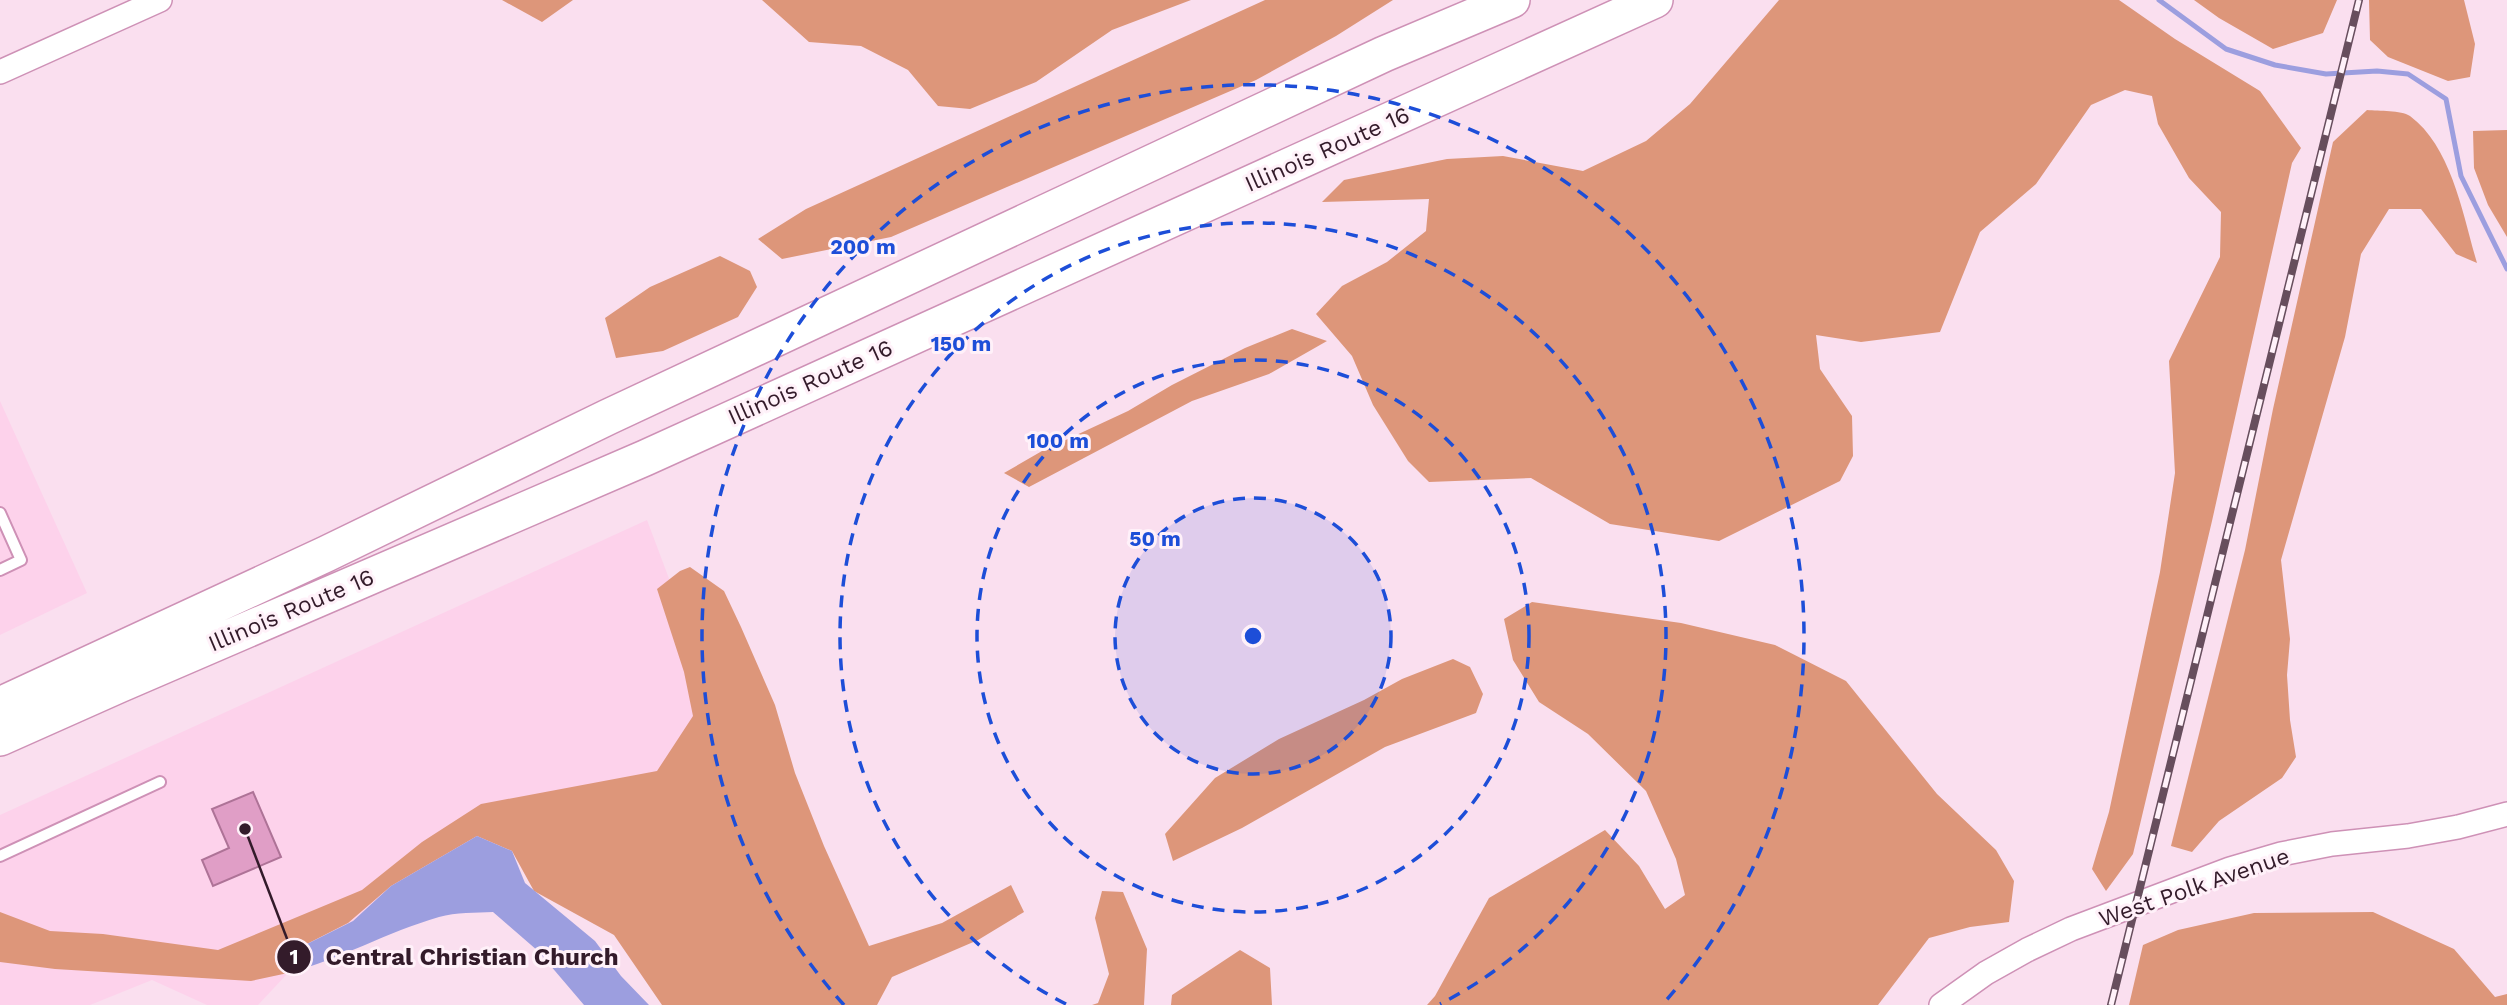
<svg xmlns="http://www.w3.org/2000/svg" width="2507" height="1005" font-family="'Work Sans',sans-serif">
	<rect width="100%" height="100%" fill="#fadfef"/>
	<path fill="#fdd2eb" d="M0 401 87 593 0 635Z
		M647 520 733 749 391 886 353 921 301 947 288 973 258 1005H207L152 980 90 1005H0V815Z"/>
	<path fill="#dd967a" d="M502 0H573L542 22Z
		M762 0H1191L1112 30 1036 82 970 109 938 106 908 70 861 46 809 42Z
		M1265 0H1393L1336 36 1256 80 891 237 782 259 758 239 806 209Z
		M1779 0H2119L2175 39 2260 91 2301 148 2292 163 2212 521 2133 854 2106 891 2092 869 2109 812 2160 572 2175 473 2169 361 2220 257 2221 212 2189 178 2158 124 2152 96 2125 90 2091 105 2036 184 1980 232 1940 332 1861 342 1816 335 1820 369 1852 416 1853 456 1840 481 1719 541 1610 524 1531 478 1429 482 1408 461 1373 405 1352 356 1316 314 1342 286 1387 262 1426 231 1429 199 1322 202 1344 180 1447 159 1503 156 1583 171 1646 141 1690 104Z
		M2194 0H2337L2323 33 2273 49 2219 18Z
		M2369 0H2464L2475 44 2470 77 2448 81 2388 57 2370 40Z
		M2367 110C2379 111 2401 110 2410 116 2452 147 2463 216 2477 263L2456 254 2421 209H2389L2361 254 2345 337 2281 560 2290 639 2287 675 2290 720 2296 757 2282 778 2219 821 2192 852 2171 846 2245 550 2273 409 2333 142Z
		M2507 130V237L2488 205 2474 168 2473 131Z
		M720 256 750 271 757 287 738 317 663 351 616 358 605 318 650 287Z
		M1292 329 1327 341 1269 374 1192 401 1029 487 1004 473 1042 451 1128 411 1172 385 1245 348Z
		M690 567 724 591 741 627 775 705 795 773 824 846 869 946 942 923 1011 885 1024 912 978 940 892 977 877 1005H662L614 935 534 891 512 851 477 836 391 886 348 923 301 947 288 973 251 981 55 969 0 962V912L50 931 103 934 218 950 362 890 422 842 481 804 657 771 693 716 684 672 657 589 680 571Z
		M1532 602 1681 623 1775 645 1846 681 1937 794 1996 850 2014 881 2009 922 1970 927 1929 938 1878 1005H1427L1435 996 1489 898 1605 830 1639 866 1665 909 1685 895 1676 859 1646 791 1588 734 1539 702 1513 660 1504 619Z
		M1453 659 1470 667 1483 694 1476 713 1385 747 1242 828 1173 861 1165 834 1215 778 1279 739 1364 700 1402 679Z
		M1102 891 1123 892 1147 949 1144 1005H1092L1098 1003 1109 974 1095 918Z
		M2373 912 2454 949 2495 997 2507 994V1005H2129L2143 945 2178 930 2254 913Z
		M1240 950 1270 968 1272 1005H1171L1172 995Z"/>
	<path fill="#9c9edf" d="M477 836 512 851 525 883 595 941 621 976 649 1005H584L538 951 493 912C476 913 456 912 439 917 387 932 341 959 288 973L301 947 353 921 391 886Z"/>
	<g fill="none" stroke-linecap="round" stroke-linejoin="round">
		<path stroke="#9c9edf" stroke-width="5" d="M2159 0 2226 49 2275 65 2326 74 2377 71 2408 74 2446 99 2461 176 2507 269"/>
	</g>
	<path fill="#e09ec6" stroke="#ae7397" stroke-width="2" d="M253 792 281 857 213 886 202 860 229 848 212 809Z"/>
	<g fill="none" stroke-linecap="round" stroke-linejoin="round">
		<g stroke="#ce91b6" stroke-width="14">
			<path id="service" d="M0 513 21 560 0 570
				M0 856 160 782"/>
		</g>
		<g stroke="#ce91b6" stroke-width="26">
			<path id="minor" d="M0 72 160 0
				M1941 1005 1986 973 2027 950 2071 929 2230 869 2281 854 2332 844 2408 836 2458 827 2507 814"/>
		</g>
		<g stroke="#ce91b6" stroke-width="38">
			<path id="primary" d="M0 705 326 554 608 417 1384 54 1512 0
				M0 738 119 685 645 458 1655 0"/>
		</g>
		<use href="#service" stroke="#fff" stroke-width="10"/>
		<use href="#minor" stroke="#fff" stroke-width="23"/>
		<use href="#primary" stroke="#fff" stroke-width="35"/>
		<g stroke="#674e5d" stroke-width="8">
			<path id="rail" d="M2111 1005 2359 0"/>
		</g>
		<use href="#rail" stroke="#fff1f9" stroke-width="5" stroke-dasharray="16" stroke-linecap="butt"/>
	</g>
	<circle cx="1253" cy="636" r="138" fill="#1d4ed8" fill-opacity=".12"/>
	<g fill="none" stroke="#1d4ed8" stroke-width="3.5" stroke-dasharray="12 9">
		<circle cx="1253" cy="636" r="138"/>
		<circle cx="1253" cy="636" r="276"/>
		<path d="M1066 1004A413 413 0 1 1 1440 1004"/>
		<path d="M844 1005A551 551 0 1 1 1662 1005"/>
	</g>
	<g text-anchor="middle" stroke-width="6" stroke-linejoin="round" paint-order="stroke">
		<g font-size="23" fill="#331b2a" stroke="#fff1f9">
			<text transform="translate(1327 149) rotate(-24)" y="8">Illinois Route 16</text>
			<text transform="translate(810 382) rotate(-24)" y="8">Illinois Route 16</text>
			<text transform="translate(291 610) rotate(-23)" y="8">Illinois Route 16</text>
			<text transform="translate(2194 887) rotate(-19)" y="8">West Polk Avenue</text>
		</g>
	</g>
	<circle cx="1253" cy="636" r="10" fill="#1d4ed8" stroke="#fff1f9" stroke-width="3.5"/>
	<g font-size="21" text-anchor="middle" font-weight="bold" fill="#1d4ed8" stroke="#fff1f9" stroke-width="6" stroke-linejoin="round" paint-order="stroke">
		<text x="863" y="254">200 m</text>
		<text x="961" y="351">150 m</text>
		<text x="1058" y="448">100 m</text>
		<text x="1155" y="546">50 m</text>
	</g>
	<path fill="none" stroke="#331b2a" stroke-width="2.5" d="M245 829L294 957"/>
	<g fill="#331b2a" stroke="#fff1f9" stroke-width="2.5">
		<circle cx="245" cy="829" r="7"/>
		<circle cx="294" cy="957" r="18"/>
	</g>
	<g font-size="21" text-anchor="middle" font-weight="bold" fill="#fff">
		<text x="294" y="964">1</text>
	</g>
	<g font-size="24" text-anchor="middle" font-weight="bold" fill="#331b2a" stroke="#fff1f9" stroke-width="6" stroke-linejoin="round" paint-order="stroke">
		<text x="472" y="965">Central Christian Church</text>
	</g>
</svg>
